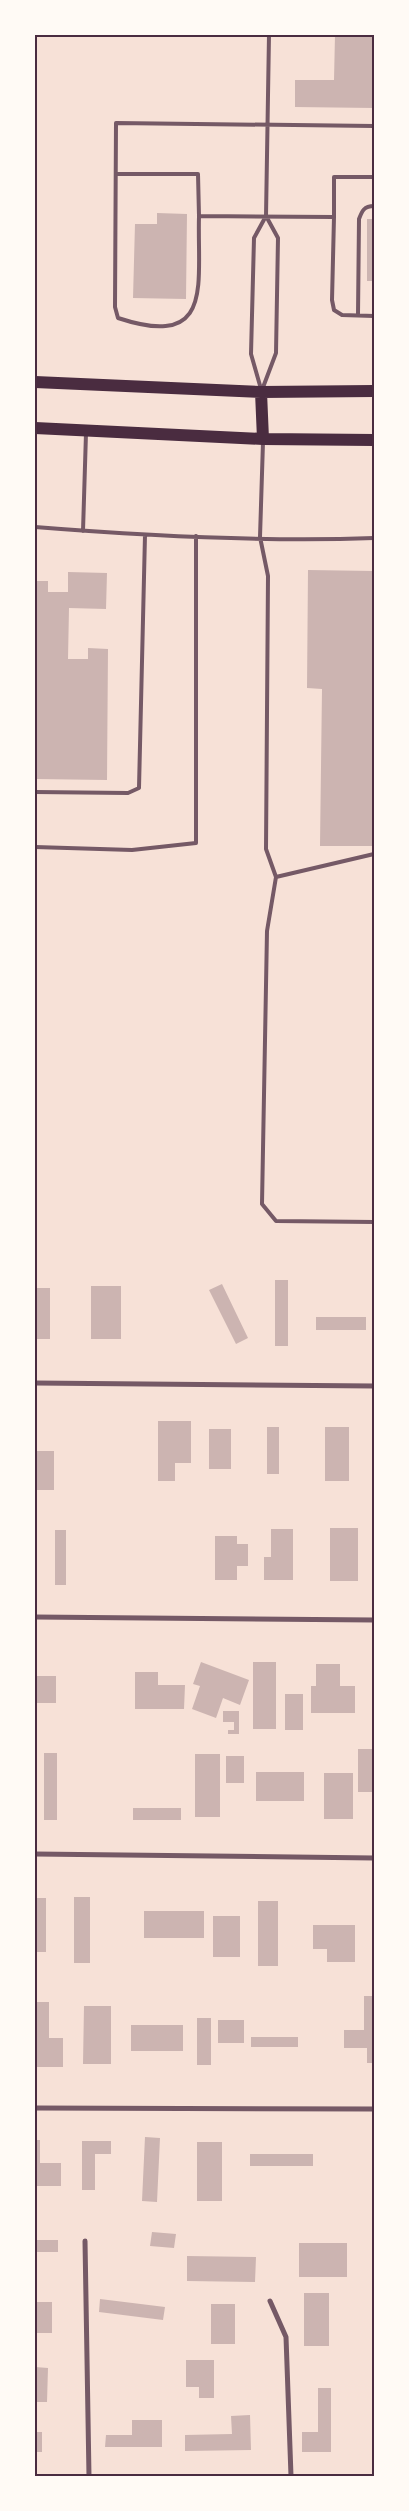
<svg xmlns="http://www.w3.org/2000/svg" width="409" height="2511" font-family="'DM Sans',sans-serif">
	<rect width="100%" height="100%" fill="#f7e1d7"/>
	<path fill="#ccb4b1" d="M335 35H374V108L295 107V80H334Z
		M157 213 187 214 186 299 133 298 135 224H157Z
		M367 219H374V281H367Z
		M308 570 374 571V846H320L322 689 307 688Z
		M68 572 107 573 106 609 69 608 68 659H88V648L108 649 107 780 36 779 35 581H48V592H68Z
		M275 1280H288V1346H275Z
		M222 1284 248 1338 236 1344 209 1290Z
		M91 1286H121V1339H91Z
		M35 1288H50V1339H35Z
		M316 1317H366V1330H316Z
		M158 1421H191V1463H175V1481H158Z
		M267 1427H279V1474H267Z
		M325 1427H349V1481H325Z
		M209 1429H231V1469H209Z
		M35 1451H54V1490H35Z
		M330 1528H358V1581H330Z
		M271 1529H293V1580H264V1557H271Z
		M55 1530H66V1585H55Z
		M215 1536H237V1544H248V1566H237V1580H215Z
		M201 1662 249 1680 240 1705 223 1698 216 1718 192 1709 200 1686 193 1684Z
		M253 1662H276V1729H253Z
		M316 1664H340V1686H355V1713H311V1686H316Z
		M135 1672H158V1685H185L184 1709H135Z
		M35 1676H56V1703H35Z
		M285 1694H303V1730H285Z
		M223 1711H239V1734H228V1730H234V1722H223Z
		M358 1749H374V1792H358Z
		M44 1753H57V1820H44Z
		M195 1754H220V1817H195Z
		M226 1756H244V1783H226Z
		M256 1772H304V1801H256Z
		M324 1773H353V1819H324Z
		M133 1808H181V1820H133Z
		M74 1897H90V1963H74Z
		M35 1898H46V1952H35Z
		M258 1901H278V1966H258Z
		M144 1911H204V1938H144Z
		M213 1916H240V1957H213Z
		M313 1925H355V1962H327V1949H313Z
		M364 1996H374V2063H367V2048H344V2030H364Z
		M35 2002H49V2038H63V2067H35Z
		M84 2006H111V2064H83Z
		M197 2018H211V2065H197Z
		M218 2020H244V2043H218Z
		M131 2025H183V2051H131Z
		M251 2037H298V2047H251Z
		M145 2137 160 2138 157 2202 142 2201Z
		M35 2140H40V2163H61V2186H35Z
		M82 2141H111V2154H95V2190H82Z
		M197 2142H222V2201H197Z
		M250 2154H313V2166H250Z
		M152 2232 176 2234 174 2248 150 2246Z
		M35 2240H58V2252H35Z
		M299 2243H347V2277H299Z
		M187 2256 256 2257 255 2282 187 2281Z
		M304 2293H329V2346H304Z
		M100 2299 165 2307 163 2320 99 2312Z
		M35 2302H52V2333H35Z
		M211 2304H235V2344H211Z
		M186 2360H214V2398H199V2387H186Z
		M35 2367 48 2368 47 2402H36Z
		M318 2388H331V2452H302V2432H318Z
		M250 2415 251 2450 185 2451V2435L232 2434 231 2416Z
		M132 2420H162V2447H105L106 2435H132Z
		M35 2432H42V2452H35Z"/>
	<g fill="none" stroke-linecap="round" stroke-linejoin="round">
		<path stroke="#755966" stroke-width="4" d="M374 126 116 123 115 307 118 318C215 350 197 284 199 216L334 217 332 300 334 310 342 315 374 316
			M116 174H198L199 216
			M334 217V177H374
			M358 315 359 219C362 211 364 206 374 206
			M261 389 251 354 254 238 266 216
			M262 390 276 353 278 238 266 216 269 35
			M263 442 260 537 268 576 266 849 276 877 374 854
			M35 527C147 536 262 542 374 538
			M83 531 86 433
			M35 792 128 793 139 788 145 535
			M35 847 132 850 196 843V536
			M276 877 267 931 262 1204 276 1221 374 1222"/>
		<path stroke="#755966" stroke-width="5" d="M35 1383 374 1386
			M35 1617 374 1620
			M35 1854 374 1858
			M35 2108 374 2109
			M85 2241 89 2476
			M270 2301 286 2337 291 2476"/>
		<path stroke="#4a2c40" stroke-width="12" d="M35 382 261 392 374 391
			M261 392 263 439
			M35 428 263 439 374 440"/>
	</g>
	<rect width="409" height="2511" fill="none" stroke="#fffaf5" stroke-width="72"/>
	<rect x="36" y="36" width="337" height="2439" fill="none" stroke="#4a2c40" stroke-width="2"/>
</svg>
